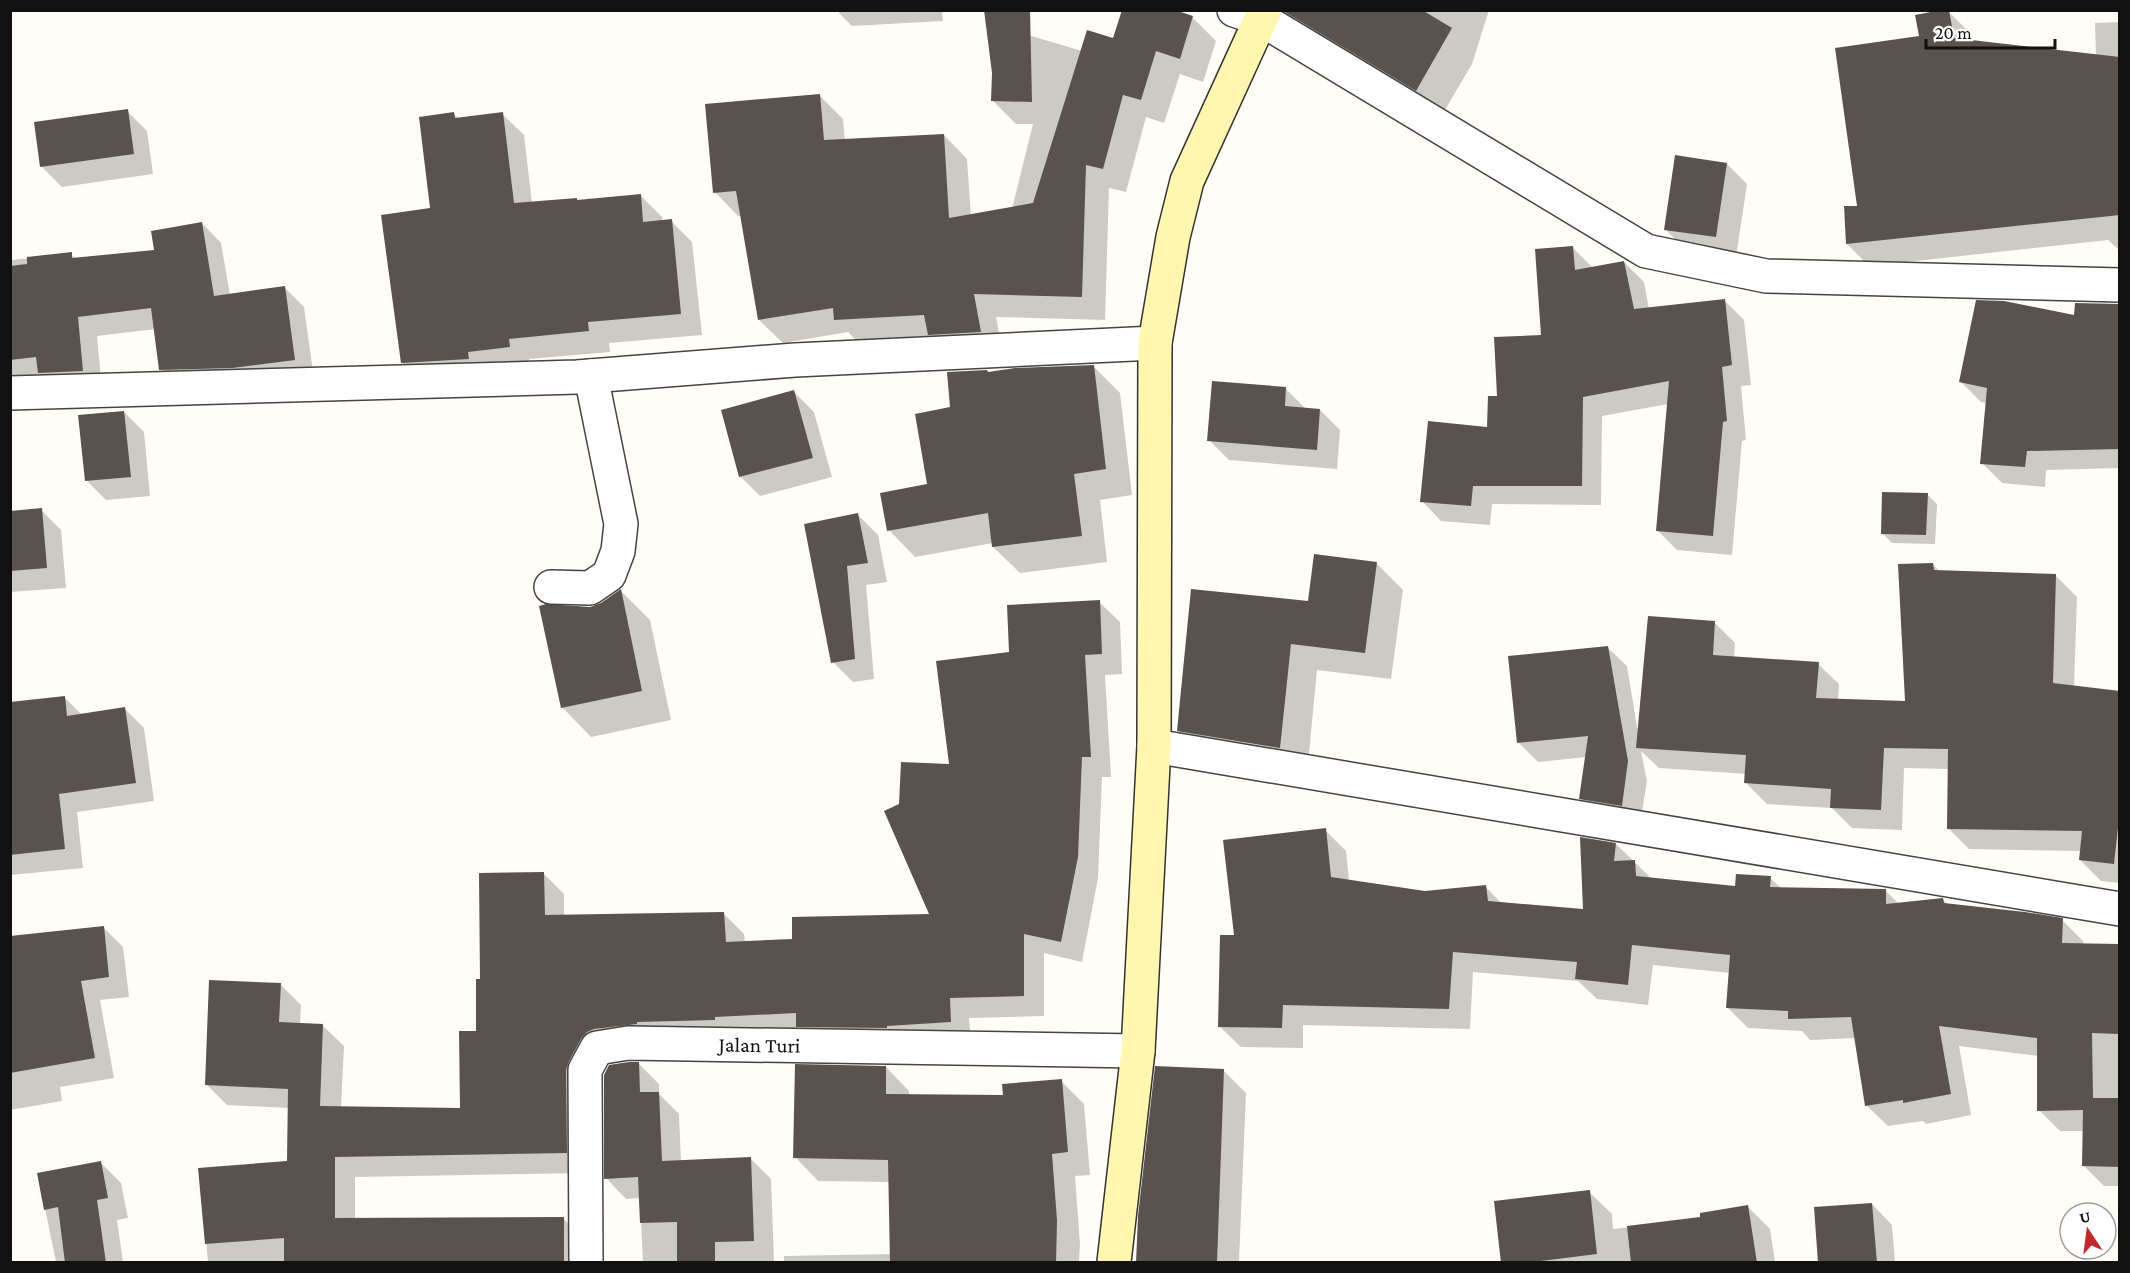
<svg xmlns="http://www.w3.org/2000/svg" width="2130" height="1273" font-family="'Crimson Pro',serif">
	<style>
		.shadow { fill: #0003 }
		.building { fill: #5a524d }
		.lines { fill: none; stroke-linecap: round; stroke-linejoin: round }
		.street-casing { stroke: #444; stroke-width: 36 }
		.secondary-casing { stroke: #333; stroke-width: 36 }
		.street { stroke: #fff; stroke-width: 33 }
		.secondary { stroke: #fff6b0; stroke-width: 33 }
		.labels { text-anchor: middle; stroke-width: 6; stroke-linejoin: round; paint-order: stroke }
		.street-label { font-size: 21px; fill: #111; stroke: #fff }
	</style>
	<rect width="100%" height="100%" fill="#fffdf5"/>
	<path class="shadow" d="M839,10H942L943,21L852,26L839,13Z
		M1309,10H1489L1472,64L1442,115L1329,47L1303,21Z
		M1948,11L1970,33L1972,42L2096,56L2095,23L2120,22V251L2108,240L1869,266L1847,244L1858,207L1921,38Z
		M1192,17L1216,41L1203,82L1180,74L1164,123L1146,117L1126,192L1109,188L1105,320L996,317L1003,355L859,343L848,332L783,343L759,320L742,216H738L715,192L819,95L843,119L845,141L944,135L967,159L971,216L1012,209L1033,124H1016L992,100L1025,34L1082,51Z
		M127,111L147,131L153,174L62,187L42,167Z
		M454,114L459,119L502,114L524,135L532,203L577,199L579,201L640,195L662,217V222L671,221L692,242L702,335L609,343L610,352L529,359L530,368L424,384L402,363L432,210Z
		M1727,164L1747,184L1736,257L1685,249L1665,229Z
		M202,223L221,243L230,295L285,288L304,307L314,379L180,389L160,369L156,329L97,336L102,390L10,382V257L11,260L71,254L76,259L156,251Z
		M1573,248L1593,268L1624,262L1644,282L1649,309L1724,300L1744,320L1751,385L1741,386L1746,440L1742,441L1732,555L1677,550L1657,530L1668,404L1602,416L1601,505L1492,504L1490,525L1441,521L1422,501L1489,429L1498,397L1543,336Z
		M2120,305V468L2046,470L2045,487L2002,483L1982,463L1987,403L1981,402L1961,382L2075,317Z
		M1093,366L1120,393L1132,495L1100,500L1107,562L1020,573L993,547V543L915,557L889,530L928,485L952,409L989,373Z
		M1285,388L1306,409L1320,410L1340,430L1337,469L1229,460L1209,440Z
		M794,392L814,412L832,477L760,496L740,476Z
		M124,412L144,432L150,496L106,500L86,480Z
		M1927,494L1937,504L1935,544L1892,543L1882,533Z
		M41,510L61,530L66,588L10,592V513Z
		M858,515L878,535L887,582L866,585L874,679L853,682L833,662L806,525Z
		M1376,563L1403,590L1391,679L1317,670L1307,774L1205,757L1178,730L1309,602Z
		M1933,564L1940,572L2056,576L2077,597L2074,687L2120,692V883L2101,881L2080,860L2081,851L1969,849L1948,828L1949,769L1904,768L1902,830L1852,828L1832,808L1767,804L1746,783L1747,774L1659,768L1641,751L1647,781L1640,824L1600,817L1581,798L1587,757L1538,762L1519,743L1607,647L1627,666L1638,733L1714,622L1735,643L1734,658L1818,664L1839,684L1838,700L1906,703Z
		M621,591L650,620L671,720L591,737L562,707L590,608L601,605Z
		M1099,602L1120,622L1122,674L1105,675L1111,777H1102L1098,878L1082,962L1044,953V1016L969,1018L971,1042L601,1059L587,1173L355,1177V1219L563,1218L584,1239V1262H208L200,1169L288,1163L289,1108L227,1105L206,1084L280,984L301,1005L300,1025L323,1026L344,1046L341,1108L461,1110L477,1033L482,980L543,873L564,894V917L723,913L744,934L745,943L794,941L931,915L901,805L951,766L1010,653Z
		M64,697L82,715L125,709L144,728L154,801L77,812L83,868L10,875V704Z
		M1325,830L1346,851L1349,881L1425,892L1486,887L1502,904L1585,910L1616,844L1652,879L1736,887L1770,878L1781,888L1885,890L1899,904L1943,900L1948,905L2062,920L2083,941V945L2120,946V1186H2104L2083,1165L2084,1131H2060L2039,1110V1056L1959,1046L1971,1115L1926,1124L1923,1121L1888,1126L1867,1106L1856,1038L1810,1040L1802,1031L1748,1028L1727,1007L1730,973L1653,965L1648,1005L1597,999L1578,981L1473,972L1470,1029L1303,1025V1048L1241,1047L1220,1027L1235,937Z
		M103,927L123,947L129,997L100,1000L114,1078L60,1087L62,1101L10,1110V938Z
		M638,1063L659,1084V1094L679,1114L681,1162L750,1158L771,1179L774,1261L643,1262L640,1198L626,1199L606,1178Z
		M886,1067L909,1091V1096H1005L1061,1081L1084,1104L1090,1175L1075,1176L1080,1244L1079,1262H784V1256L892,1254L890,1182L818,1181L795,1157Z
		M1224,1071L1246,1093L1239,1262H1138Z
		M100,1162L121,1183L128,1218L117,1220L123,1262H56L38,1174Z
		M1589,1192L1612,1214L1613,1229L1702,1219L1748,1207L1770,1229L1775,1262H1502Z
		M1872,1204L1892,1225L1895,1262H1819Z"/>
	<path class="building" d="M984,10H1030L1032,102L991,101L992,73Z
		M1122,10H1175L1193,16L1180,59L1156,51L1141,100L1123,95L1103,169L1086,165L1082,297L974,294L981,332L928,335L924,315L834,320L833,308L758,320L736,191L713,193L705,104L820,94L824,140L944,134L949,218L1033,203L1087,30L1113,38Z
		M1422,10L1452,28L1416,91L1283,11Z
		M1941,10H1949L1954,38L2120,57V215L1846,244L1844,206H1857L1835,48L1919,36L1915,15Z
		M128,109L134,154L40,167L34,122Z
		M454,112L455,118L503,112L514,203L577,198V200L641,194L643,222L672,219L681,314L588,322L589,331L509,339L510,347L468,352L469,359L401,363L381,215L430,208L419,117Z
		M1675,155L1727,163L1716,237L1664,230Z
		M202,222L214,296L285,286L295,360L232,368L159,370L151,308L78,317L83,371L38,373L36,357L10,360V266L27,264V257L72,252V258L154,250L151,231Z
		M1573,246L1575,270L1624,261L1634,309L1725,299L1732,365L1722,367L1727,421L1723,422L1713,536L1656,531L1669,381L1583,397L1582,486H1473L1471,506L1420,502L1428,421L1487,427L1488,396H1497L1494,337L1541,335L1535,249Z
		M1976,300L2004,301L2074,315L2075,303L2120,304V449L2027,451L2025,467L1980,464L1987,388L1959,382Z
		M1094,365L1106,469L1074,474L1082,536L992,547L988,513L887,531L880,493L927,484L915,414L950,407L947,372L987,370L988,372L1015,368Z
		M1212,381L1286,387L1285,406L1320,409L1317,450L1207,441Z
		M794,390L813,458L739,477L721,410Z
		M124,411L131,477L85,481L78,415Z
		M1882,492L1928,493L1926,535L1881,534Z
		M42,508L47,568L10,571V511Z
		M858,513L868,563L847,566L855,659L831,663L804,524Z
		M1314,554L1377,562L1365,653L1291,644L1280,748L1177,731L1191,589L1308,601Z
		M1933,563L1934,570L2056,574L2053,683L2120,691V809L2114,864L2079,860L2082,831L1947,829L1948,749L1884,748L1881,810L1830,808L1831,789L1744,783L1746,755L1636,748L1648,616L1715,621L1713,655L1819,662L1816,698L1905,701L1898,564Z
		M621,589L642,691L561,708L539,606L546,604L590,607L601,603Z
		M1100,600L1102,654L1085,655L1091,757H1082L1078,857L1061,942L1024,934V996L950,998L951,1022L887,1026V1028L796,1027V1013L715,1017V1020L637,1022V1024L594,1029L587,1032L581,1039L569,1061L566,1070L567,1153L335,1157V1218L564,1217V1261L284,1263V1238L205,1244L198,1168L287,1161L288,1089L205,1085L209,980L281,983L279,1022L323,1024L320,1106L460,1108L459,1031H476V979H480L479,873L544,872L545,915L724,912L726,942L792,939V917L929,914L884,811L899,804L901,762L949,764L936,661L1009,652L1007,605Z
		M1608,646L1628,761L1622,806L1579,799L1588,736L1517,743L1508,656Z
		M65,696L67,716L125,707L136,783L59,794L65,849L10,855V702Z
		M1326,828L1331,877L1425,891L1486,885L1488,901L1583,909L1580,837L1616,843L1614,861L1635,860L1636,876L1735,886L1736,874L1771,876L1770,887L1886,889V904L1943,898L1944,903L2025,912L2063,918L2062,943L2120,944L2119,1034L2092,1033L2093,1098H2120V1167L2082,1166L2083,1110L2037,1111V1038L1939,1026L1951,1094L1903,1103V1100L1865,1106L1851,1017L1788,1019V1011L1726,1008L1730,955L1632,945L1628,985L1575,979L1577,962L1453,952L1449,1009L1283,1005L1282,1028L1218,1027L1220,935H1234L1223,840Z
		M104,926L109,977L81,981L95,1058L10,1073V936Z
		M629,1062H639L640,1092H659L662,1161L751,1157L754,1241L715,1242V1263H677V1222L640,1223L638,1177L604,1179V1075L609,1065Z
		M795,1064L886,1066V1094L1003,1095L1002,1084L1062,1079L1068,1152L1052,1154L1057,1220L1056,1263H890L888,1160L793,1158Z
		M1155,1066L1224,1069L1217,1263H1136L1138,1216Z
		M101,1161L108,1198L97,1200L106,1263H65L58,1207L44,1210L37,1173Z
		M1590,1190L1597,1254L1525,1263H1501L1494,1201Z
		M1872,1203L1877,1263H1818L1814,1207Z
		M1748,1205L1757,1263H1631L1627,1226L1700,1217V1213Z"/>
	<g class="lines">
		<g class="street-casing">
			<g id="street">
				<path d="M1234,10L1261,19L1646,251L1766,276L2120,285"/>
				<path d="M10,393L577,377L795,360L1155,343"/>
				<path d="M551,587L590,588L609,575L618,551L621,524L591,376"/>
				<path d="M1154,746L2120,909"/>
				<path id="s1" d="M586,1262L585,1070L597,1048L628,1043L1138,1051"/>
			</g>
		</g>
		<g class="secondary-casing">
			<path id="secondary" d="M1114,1262L1138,1051L1154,746L1155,343L1173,237L1187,181L1265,10"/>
		</g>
		<use href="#street" class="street"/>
		<use href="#secondary" class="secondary"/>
	</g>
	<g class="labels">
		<g class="street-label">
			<text dy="7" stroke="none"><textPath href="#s1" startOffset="380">Jalan Turi</textPath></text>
		</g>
	</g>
	<rect width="2130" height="1273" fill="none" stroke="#111111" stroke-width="24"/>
	<g transform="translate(2088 1231) rotate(347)"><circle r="28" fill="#ffffff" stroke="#a0a0a0" stroke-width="1.5"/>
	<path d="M0-4.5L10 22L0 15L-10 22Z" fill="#c4262e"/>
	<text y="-9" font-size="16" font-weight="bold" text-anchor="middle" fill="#111111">U</text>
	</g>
	<path d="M1926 39v9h129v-9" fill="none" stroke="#111111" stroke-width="3"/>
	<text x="1935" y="39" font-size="18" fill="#111111" stroke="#ffffff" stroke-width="4.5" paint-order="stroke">20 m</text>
</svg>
